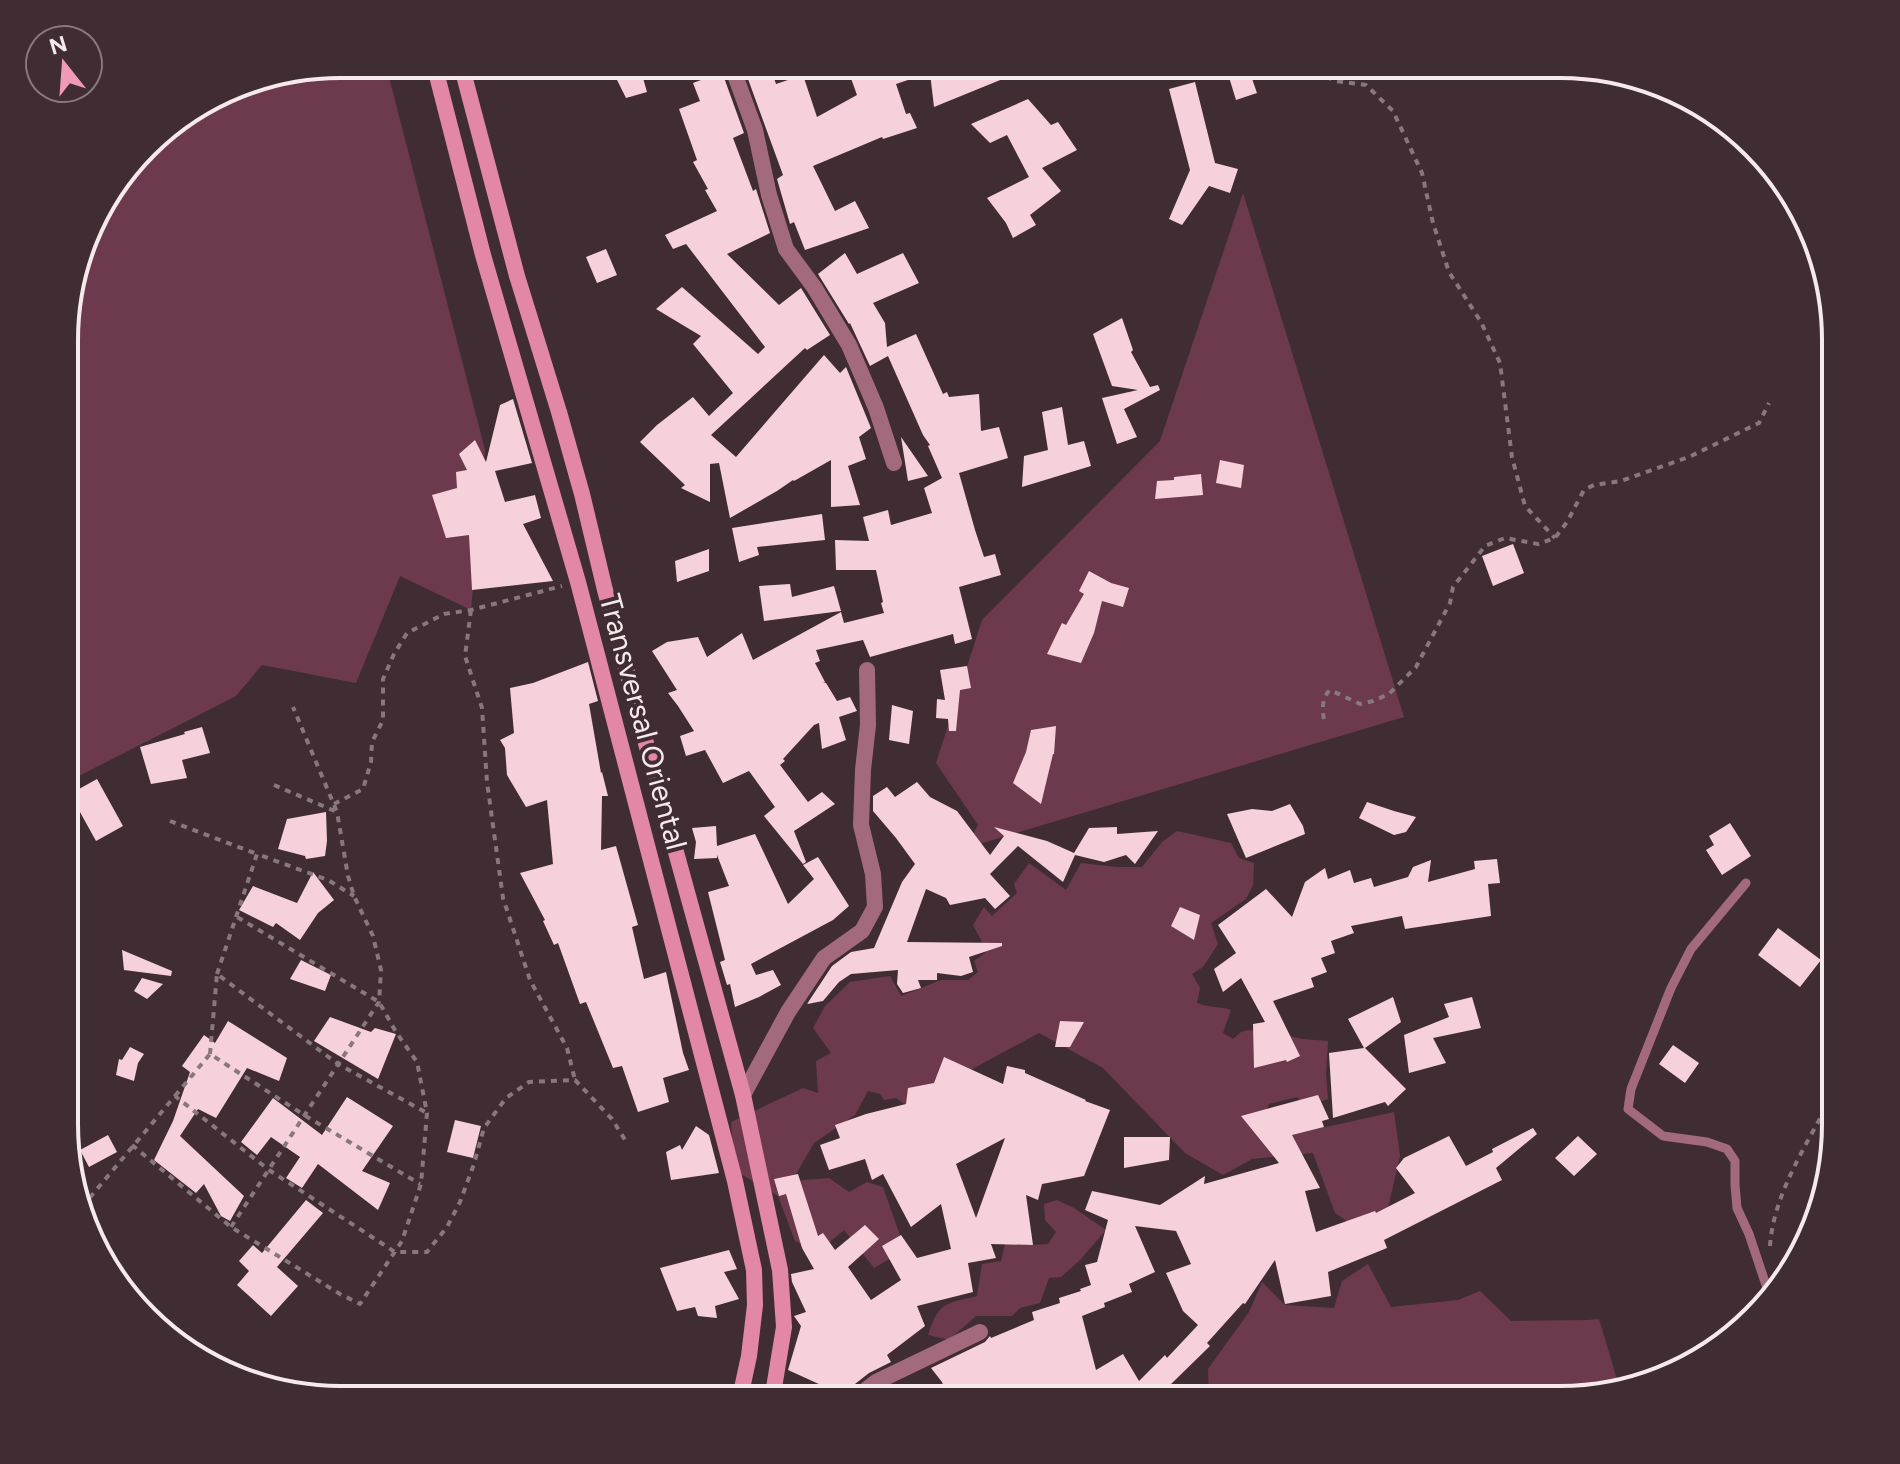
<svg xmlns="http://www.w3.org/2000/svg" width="1900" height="1464" font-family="Figtree,sans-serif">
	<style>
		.green { fill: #6c3a4c }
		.building { fill: #f6d0db; fill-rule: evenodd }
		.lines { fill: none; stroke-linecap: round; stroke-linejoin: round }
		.path { stroke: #88777c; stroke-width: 4; stroke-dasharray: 6 6; stroke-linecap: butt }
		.service { stroke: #a36a7d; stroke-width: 9 }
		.minor { stroke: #a36a7d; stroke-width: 16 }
		.secondary { stroke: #e387a7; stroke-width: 16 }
		.labels { text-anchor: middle; stroke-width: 8; stroke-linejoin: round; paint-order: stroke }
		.street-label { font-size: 30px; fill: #f6e9ec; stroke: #402d33 }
		.rim { fill: none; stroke: #f6e9ec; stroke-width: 4 }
	</style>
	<rect width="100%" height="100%" fill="#402d33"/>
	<path class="green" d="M340,64H390V81L485,450L471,610L400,576L356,683L262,665L236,696L65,783L66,303L101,202L158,132L251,79Z
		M1243,193L1404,717L966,848L978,825L936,763L982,620L1160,441Z
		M1177,831L1231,843L1239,858L1254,863L1253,885L1246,899L1211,923L1218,944L1203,967L1192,974L1200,988L1197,1003C1209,1008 1219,1006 1231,1010L1223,1033L1233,1039L1241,1032L1248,1030L1270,1032L1303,1039L1328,1041L1326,1073L1328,1099L1306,1106L1297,1097L1269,1104L1262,1121L1290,1135L1394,1112L1400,1156L1385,1221L1363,1232L1335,1213L1313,1153L1252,1159L1223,1175L1185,1153L1103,1068L1039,1033L906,1105L896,1098L884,1100L880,1094L868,1091L855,1115L814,1143L792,1181L829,1178L849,1192L867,1182L883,1187L905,1250L874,1268L844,1230L818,1252L795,1241L778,1196L734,1170L731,1122L803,1088L818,1093L816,1061L831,1053L813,1028L825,1006L850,982L890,976L901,996L941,980H968L978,972L974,961L985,953L981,940L973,925L984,907L992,916L1017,893L1014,884L1029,863L1066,890L1081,863L1116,867H1142L1162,842Z
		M1057,1200L1074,1208L1106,1230L1080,1260L1061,1277L1049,1278L1040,1303L1020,1308L1012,1316H976L949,1340L928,1335C939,1302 944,1304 977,1296L982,1264L1001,1261L1005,1244L1033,1245L1048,1244L1056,1232L1045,1220L1044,1204Z
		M1368,1264L1391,1307L1458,1300L1480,1291L1511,1321L1588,1320L1599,1319L1619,1386L1560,1400H1199L1209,1396L1208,1369L1249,1312L1262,1282L1285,1305L1334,1308L1342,1281Z"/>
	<path class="building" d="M609,64H639L647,92L626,98Z
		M876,64H905L911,79L896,84L906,114L910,113L917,128L883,139L882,137L813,166L835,211L855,201L869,228L805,250L794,222L790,224L777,179L783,175L748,79L772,72L776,84L803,75L817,117L857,95L848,70Z
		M960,64H1037V65L934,107L930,73Z
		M1248,67L1257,93L1236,100L1228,74Z
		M722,72L744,133L733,138L753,191L756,189L770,233L727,254L779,305L801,288L830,335L807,350L805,348L711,435L736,457L824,355L840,373L846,367L871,428L859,437L866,459L848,466L860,505L831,507V460L794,481L793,480L777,491L730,518L719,463L710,464V502L681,488L685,485L640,442L657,425L693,397L709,416L733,393L693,344L701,336L656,309L682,287L758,354L765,347L686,244L673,249L665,235L717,211L705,190L708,189L693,162L697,160L679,109L700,101L693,83Z
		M1195,82L1215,163L1238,169L1230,193L1209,186L1182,225L1169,219L1190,170L1169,89Z
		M1028,99L1051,125L1058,122L1077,150L1042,168L1061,191L1030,215L1036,225L1013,238L1006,223L987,198L1029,177L1007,135L990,143L971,124Z
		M606,249L617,275L597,283L586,257Z
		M845,253L857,274L903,253L919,283L873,303L885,323L887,347L916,334L943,394L947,392L949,397L979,394L981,431L999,427L1008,458L959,473L975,530L984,557L995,554L1001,575L959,587L972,639L955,644L953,634L870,657L863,640L816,650L820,661L815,663L825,682H823L826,683L837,701L850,697L857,711L839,717L846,740L822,749L819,723L814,725L783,759L785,761L780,765L808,802L822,792L835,804L794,831L806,862L803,864L764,816L775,807L749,771L723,783L705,750L686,756L680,736L694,731L678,706L668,693L677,690L652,651L667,642L698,637L707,657L742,633L753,660L841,612L844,623L884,613L881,603L883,602L876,570H836L835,540L869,541L863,517L888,510L891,525L932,513L924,488L942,478L928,446L930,445L923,435L888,356L870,366L850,323L849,324L818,274Z
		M1122,318L1133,350L1131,352L1150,387L1158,385L1160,390L1124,409L1137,437L1117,444L1102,398L1138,390L1112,386L1093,334Z
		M513,399L532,463L495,471L505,502L535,495L541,518L523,524L553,581L472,590L469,535L446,538L432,495L457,488L456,472L467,470L459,454L475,440L486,462L500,405Z
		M1062,407L1068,445L1084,441L1091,466L1022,487L1024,456L1048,450L1042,412Z
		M901,437L928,476L908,481Z
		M1220,460L1244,465L1241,488L1216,483Z
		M1201,474L1203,495L1155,499L1157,481L1174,480V477Z
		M822,514L825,540L757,547L759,555L739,562L732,528Z
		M1513,544L1524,573L1493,586L1482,556Z
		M709,549V571L677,582L675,561Z
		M1089,571L1111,583L1129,588L1123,607L1102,601L1094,633L1081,663L1047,654L1062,623L1066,625L1084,594L1079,591Z
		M790,584L792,597L834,586L841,611L764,621L759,586Z
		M588,662L598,701L589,704L601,773L602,772L608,796H602L601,850L616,846L638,925L632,927L644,979L666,972L683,1053L689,1070L663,1078L669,1102L638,1112L622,1066L613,1068L586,1002L580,1004L558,943L554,945L543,921L545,920L520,873L553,864L547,800L526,807L507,775L505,748L500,740L514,733L510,688L533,683Z
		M967,666L971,688L960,690L956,731H949L948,719L936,718L937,699L945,700L940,670Z
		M892,705L913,711L909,744L889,740Z
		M1056,726L1054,754H1053L1041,804L1013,783L1026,752L1031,730Z
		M202,727L210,753L182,760L187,778L151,784L140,747L185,734L184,732Z
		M97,779L123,826L96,841L70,794Z
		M917,782L930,797L957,811L990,855L1004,836L994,827L1047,841L1074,853L1089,828L1117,827V834L1158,831L1135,864L1126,855L1104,862L1075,855L1063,882L1018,846L990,874L1010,896L995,909L985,898L950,905L946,898L926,889L907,942L1002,943V946L969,957L973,972L961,976L937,973V980H918L921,988L903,993L897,984L898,970L851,974L839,982L823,1001L807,1004L832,966L851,952L874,948L902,882L915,864L896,838L873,811V796L887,787L895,797Z
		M1367,802L1394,811L1416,817L1406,832L1394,835L1359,818Z
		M1290,804L1303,826L1305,834L1246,858L1227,814L1252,809L1272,811Z
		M326,812L327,841L325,856L306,859L305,856L278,849L287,819Z
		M1730,823L1751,856L1722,875L1706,850L1714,845L1709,836Z
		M716,826L717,846L755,834L788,904L814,879L803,865L818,857L849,906L833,920L751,964L756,975L773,970L781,985L759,997L735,1007L730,984L727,985L720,962L725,960L708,892L729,886L717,855V858L694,859L696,842L692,828Z
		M1497,859L1500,883L1488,884L1491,916L1405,929L1402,916L1351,926L1354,933L1331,941L1335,953L1321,958L1327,972L1311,978L1314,987L1273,1001L1300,1056L1287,1062L1286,1060L1254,1068L1253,1024L1265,1022L1241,978L1223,992L1214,969L1236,953L1218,925L1266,889L1292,917L1305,882L1325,868L1328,879L1350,870L1354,883L1371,878L1374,887L1408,877L1413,867L1431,860L1428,882L1475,869L1474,861Z
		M313,872L334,900L318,913L300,940L276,923L273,927L239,910L253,886L297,903Z
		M1180,907L1200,915L1194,940L1171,926Z
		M1778,928L1821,960L1800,987L1758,955Z
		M122,950L172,971L171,976L124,970Z
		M301,960L331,975L325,991L290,979Z
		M142,978L163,984L147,999L134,991Z
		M1393,997L1401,1022L1365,1048L1406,1089L1388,1106L1385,1102L1333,1118L1329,1053L1364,1048L1348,1019Z
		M1472,997L1481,1028L1433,1038L1446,1063L1409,1073L1404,1035L1449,1017L1444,1004Z
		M330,1017L371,1032L375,1028L396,1034L378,1079L314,1041Z
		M228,1021L287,1058L279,1081L247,1068L216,1118L198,1109L180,1136L244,1196L230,1221L221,1216L204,1184L196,1193L154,1160L173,1121L190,1072L182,1066L204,1035L215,1043Z
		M1060,1021L1084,1022L1070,1047H1055Z
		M1673,1045L1699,1063L1685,1083L1659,1064Z
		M130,1047L144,1054L138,1063L134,1081L116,1075L119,1059L122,1060Z
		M944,1057L1003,1084L1007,1066L1025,1070V1073L1086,1100L1085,1101L1110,1110L1084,1176L1042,1184L1038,1200L1026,1195L1033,1245L991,1244L996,1258L968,1263L973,1292L917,1306L925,1326L887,1355L891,1362L869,1373L846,1391L842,1400H812L821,1385L788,1370L801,1326L794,1316L806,1312L792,1282L791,1274L814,1269L802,1248L786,1194L779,1196L774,1179L798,1174L818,1236L823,1233L835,1250L865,1225L879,1239L848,1267L871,1300L901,1280L882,1246L901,1235L917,1258L951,1249L941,1204L911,1227L883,1174L872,1180L865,1159L829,1170L820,1145L840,1138L835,1125L866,1114L906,1104L908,1088L934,1083ZM1005,1138L976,1218L956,1164Z
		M1318,1095L1329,1119L1322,1121L1324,1127L1292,1135L1320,1188L1305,1191L1316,1232L1375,1211L1376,1213L1415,1193L1396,1168L1404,1158L1449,1136L1466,1166L1493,1152L1492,1149L1533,1128L1537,1134L1496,1168L1502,1180L1384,1240L1387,1248L1328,1272L1331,1296L1285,1304L1275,1260L1245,1304L1243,1303L1207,1343L1210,1346L1169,1386L1148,1397L1149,1400H949L942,1382L931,1368L985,1342L990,1336L991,1338L1034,1320L1032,1312L1060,1303L1059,1298L1081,1291L1080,1289L1091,1285L1085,1265L1097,1262L1108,1220L1085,1210L1092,1191L1160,1205L1205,1176L1204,1184L1279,1163L1241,1116ZM1135,1226L1176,1231L1191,1264L1166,1273L1183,1311L1198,1325L1167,1358L1165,1355L1139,1381L1123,1354L1096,1370L1082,1316L1105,1307L1104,1303L1132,1292L1129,1284L1155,1272Z
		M347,1097L393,1126L362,1171L390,1183L378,1210L318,1164L302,1188L286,1178L300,1157L271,1137L257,1155L241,1142L273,1098L322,1135Z
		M455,1120L481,1126L473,1158L447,1152Z
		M696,1126L709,1135L719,1173L671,1180L666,1152L680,1145L682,1150Z
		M108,1135L117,1152L89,1167L80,1150Z
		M1578,1136L1597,1154L1574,1176L1555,1158Z
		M1124,1137H1170L1169,1160L1124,1168Z
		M306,1200L323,1213L277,1267L298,1286L271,1316L237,1285L249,1271L239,1261L253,1245L262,1253Z
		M729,1250L737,1269L724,1272L739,1299L715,1306L717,1318L698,1316L695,1307L677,1311L660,1268Z"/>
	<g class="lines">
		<path class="path" d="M1225,64L1227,69
			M1306,64L1311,69L1335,81L1366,85L1393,111L1422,173L1433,223L1449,272L1481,322L1500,363L1512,457L1525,506L1555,538
			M471,610L465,656L482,708L487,782L503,898L530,980L567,1048L575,1080
			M1324,719C1322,709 1322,697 1330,690L1360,704L1373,701L1389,694L1416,667L1450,603L1453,587L1485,546L1505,538L1538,544L1555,538L1567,522L1584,490L1594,485L1621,481L1689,457L1759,423L1769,403
			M274,785L337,812
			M334,804L363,789L371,762L372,742L383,720V679L394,654L407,633L444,614L471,610L562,586
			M170,821L257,854
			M217,974L257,854L328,880L354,896
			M210,1054L217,974L338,1064L427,1113
			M175,1096L210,1054L304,1115L420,1184
			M132,1145L231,1227L340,1294L360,1304L402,1241L421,1184L427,1113L417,1062L396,1032L379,1002L237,917
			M82,1207L175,1096L269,1170L395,1252H427L447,1227L460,1202L474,1164L484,1128L506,1098L529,1082L575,1080L612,1119L627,1143
			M231,1227L379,1002L381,970L373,936L354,896L348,876L337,812L293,707
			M1770,1246C1773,1200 1800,1155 1822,1115"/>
		<path class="service" d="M1746,883L1691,949L1671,988L1631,1089L1628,1109L1663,1136L1707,1142L1727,1149L1735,1161V1185L1737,1208L1749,1234L1771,1300"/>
		<path class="minor" d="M731,64L755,130L769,195L786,249L814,287L849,345L876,408L894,463
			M743,1095L788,1012L824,958L862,931L875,907L873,874L861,825L863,770L868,725L867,670
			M853,1400L876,1382L980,1332"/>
		<path class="secondary" d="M434,64L483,255L578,582L735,1181L754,1270L755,1305L749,1356L741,1393L738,1400
			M461,64L517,276L559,412L582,494L605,590L647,747L743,1095L780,1270L784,1327L772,1400"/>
	</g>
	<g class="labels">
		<g class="street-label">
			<text transform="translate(643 722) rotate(75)" y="10">Transversal Oriental</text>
		</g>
	</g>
	<path d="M0 0H1900V1464H0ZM340 78H1560A262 262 0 0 1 1822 340V1124A262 262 0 0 1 1560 1386H340A262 262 0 0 1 78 1124V340A262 262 0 0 1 340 78Z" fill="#402d33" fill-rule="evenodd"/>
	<path class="rim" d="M340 78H1560A262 262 0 0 1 1822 340V1124A262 262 0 0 1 1560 1386H340A262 262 0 0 1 78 1124V340A262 262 0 0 1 340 78Z"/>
	<g transform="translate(64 64) rotate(343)"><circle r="38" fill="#402d33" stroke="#89787d" stroke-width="2"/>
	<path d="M0-6L14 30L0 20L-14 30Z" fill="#f09ab7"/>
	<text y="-12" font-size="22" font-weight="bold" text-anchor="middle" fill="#f6e9ec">N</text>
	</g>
</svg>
